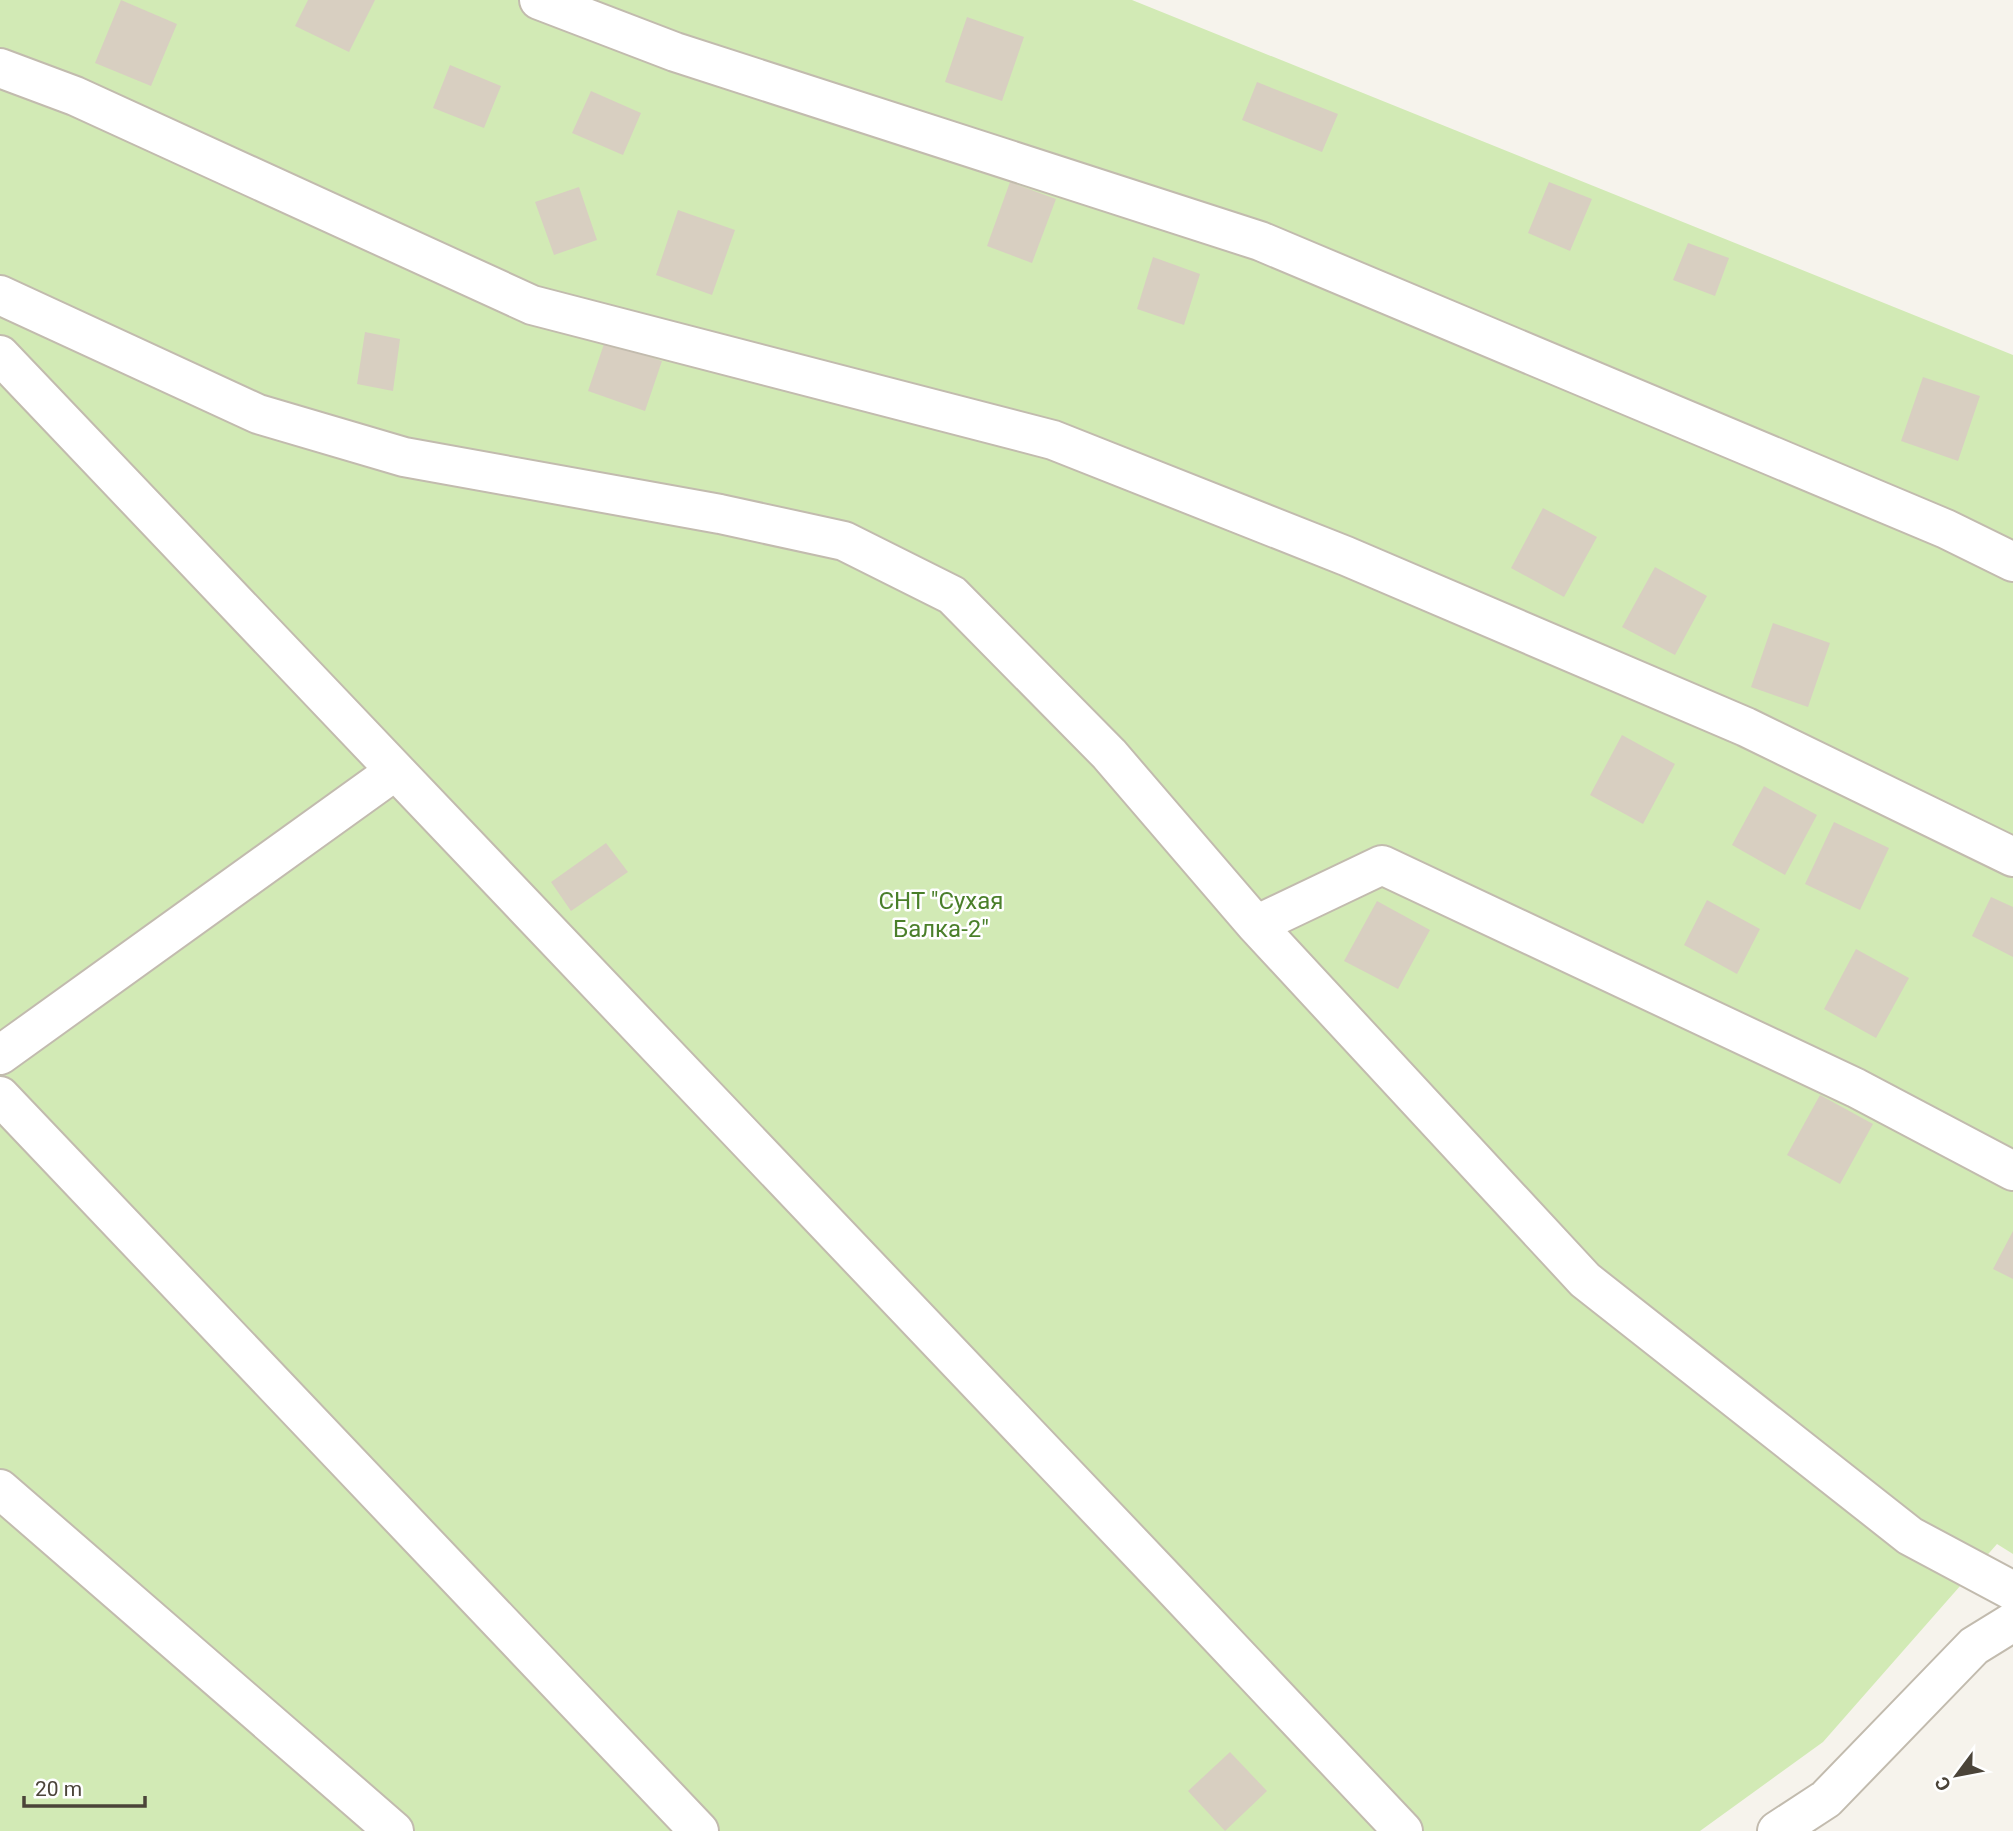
<svg xmlns="http://www.w3.org/2000/svg" width="2013" height="1831" font-family="Roboto,sans-serif">
	<style>
		.green { fill: #d2eab5 }
		.building { fill: #d8cfc1 }
		.lines { fill: none; stroke-linecap: round; stroke-linejoin: round }
		.minor-casing { stroke: #c2bbae; stroke-width: 42 }
		.minor { stroke: #fff; stroke-width: 38 }
		.labels { text-anchor: middle; stroke-width: 5; stroke-linejoin: round; paint-order: stroke }
		.park-label { font-size: 24px; fill: #4a7f2a; stroke: #fff }
	</style>
	<rect width="100%" height="100%" fill="#f6f3ec"/>
	<path class="green" d="M0,0H1132L2013,355V1554L1997,1544L1823,1742L1700,1831H0Z"/>
	<path class="building" d="M121,0L177,24L151,86L95,63Z
		M308,0H375L349,52L295,26Z
		M967,17L1024,37L1002,101L945,82Z
		M450,65L501,86L484,128L433,108Z
		M1257,82L1338,114L1322,152L1242,120Z
		M591,91L641,113L623,155L572,133Z
		M1010,182L1056,199L1032,263L987,246Z
		M1549,182L1592,199L1570,251L1528,233Z
		M579,187L597,240L554,255L535,202Z
		M678,210L735,230L712,295L656,275Z
		M1688,243L1729,258L1715,296L1673,280Z
		M1153,257L1200,274L1184,325L1137,309Z
		M365,332L400,339L393,391L357,384Z
		M605,341L662,361L645,411L588,391Z
		M1923,377L1980,396L1958,461L1901,441Z
		M1543,508L1597,537L1564,597L1511,568Z
		M1655,567L1707,596L1675,655L1622,627Z
		M1773,623L1830,643L1808,707L1751,687Z
		M1622,735L1675,764L1643,824L1590,795Z
		M1764,786L1817,815L1785,875L1732,845Z
		M1834,822L1889,848L1860,910L1805,884Z
		M606,843L628,872L571,911L551,882Z
		M1991,897L2013,907V957L1972,936Z
		M1707,900L1760,929L1737,974L1684,945Z
		M1377,901L1430,930L1398,989L1344,961Z
		M1856,949L1909,978L1876,1038L1824,1009Z
		M1820,1095L1873,1124L1840,1184L1787,1155Z
		M2013,1231V1279L1993,1269Z
		M1230,1752L1267,1791L1225,1831L1188,1791Z"/>
	<g class="lines">
		<g class="minor-casing">
			<path id="minor" d="M539,0L675,52L1260,241L1946,529L2013,562
				M0,68L75,96L532,305L1053,440L1346,556L1746,727L2013,857
				M0,295L258,414L404,457L720,514L844,541L952,595L1109,754L1256,925L1585,1280L1910,1536L2013,1591
				M0,355L1167,1581L1403,1831
				M1256,925L1382,865L1856,1088L2013,1171
				M0,1055L395,771
				M0,1096L699,1831
				M0,1489L394,1831
				M1777,1831L1826,1799L1974,1646L2013,1622"/>
		</g>
		<use href="#minor" class="minor"/>
	</g>
	<g class="labels">
		<g class="park-label">
			<text x="941" y="909">СНТ "Сухая<tspan x="941" dy="28">Балка-2"</tspan></text>
		</g>
	</g>
	<g transform="translate(1957 1775) rotate(238)" stroke="#ffffff" stroke-width="5" paint-order="stroke">
	<path d="M0-5L12 26L0 18L-12 26Z" fill="#4b4439"/>
	<text y="-10" font-size="19" font-weight="bold" text-anchor="middle" fill="#4b4439">С</text>
	</g>
	<path d="M24 1796v10h121v-10" fill="none" stroke="#4b4439" stroke-width="3.5"/>
	<text x="35" y="1796" font-size="21" fill="#4b4439" stroke="#ffffff" stroke-width="5" paint-order="stroke">20 m</text>
</svg>
